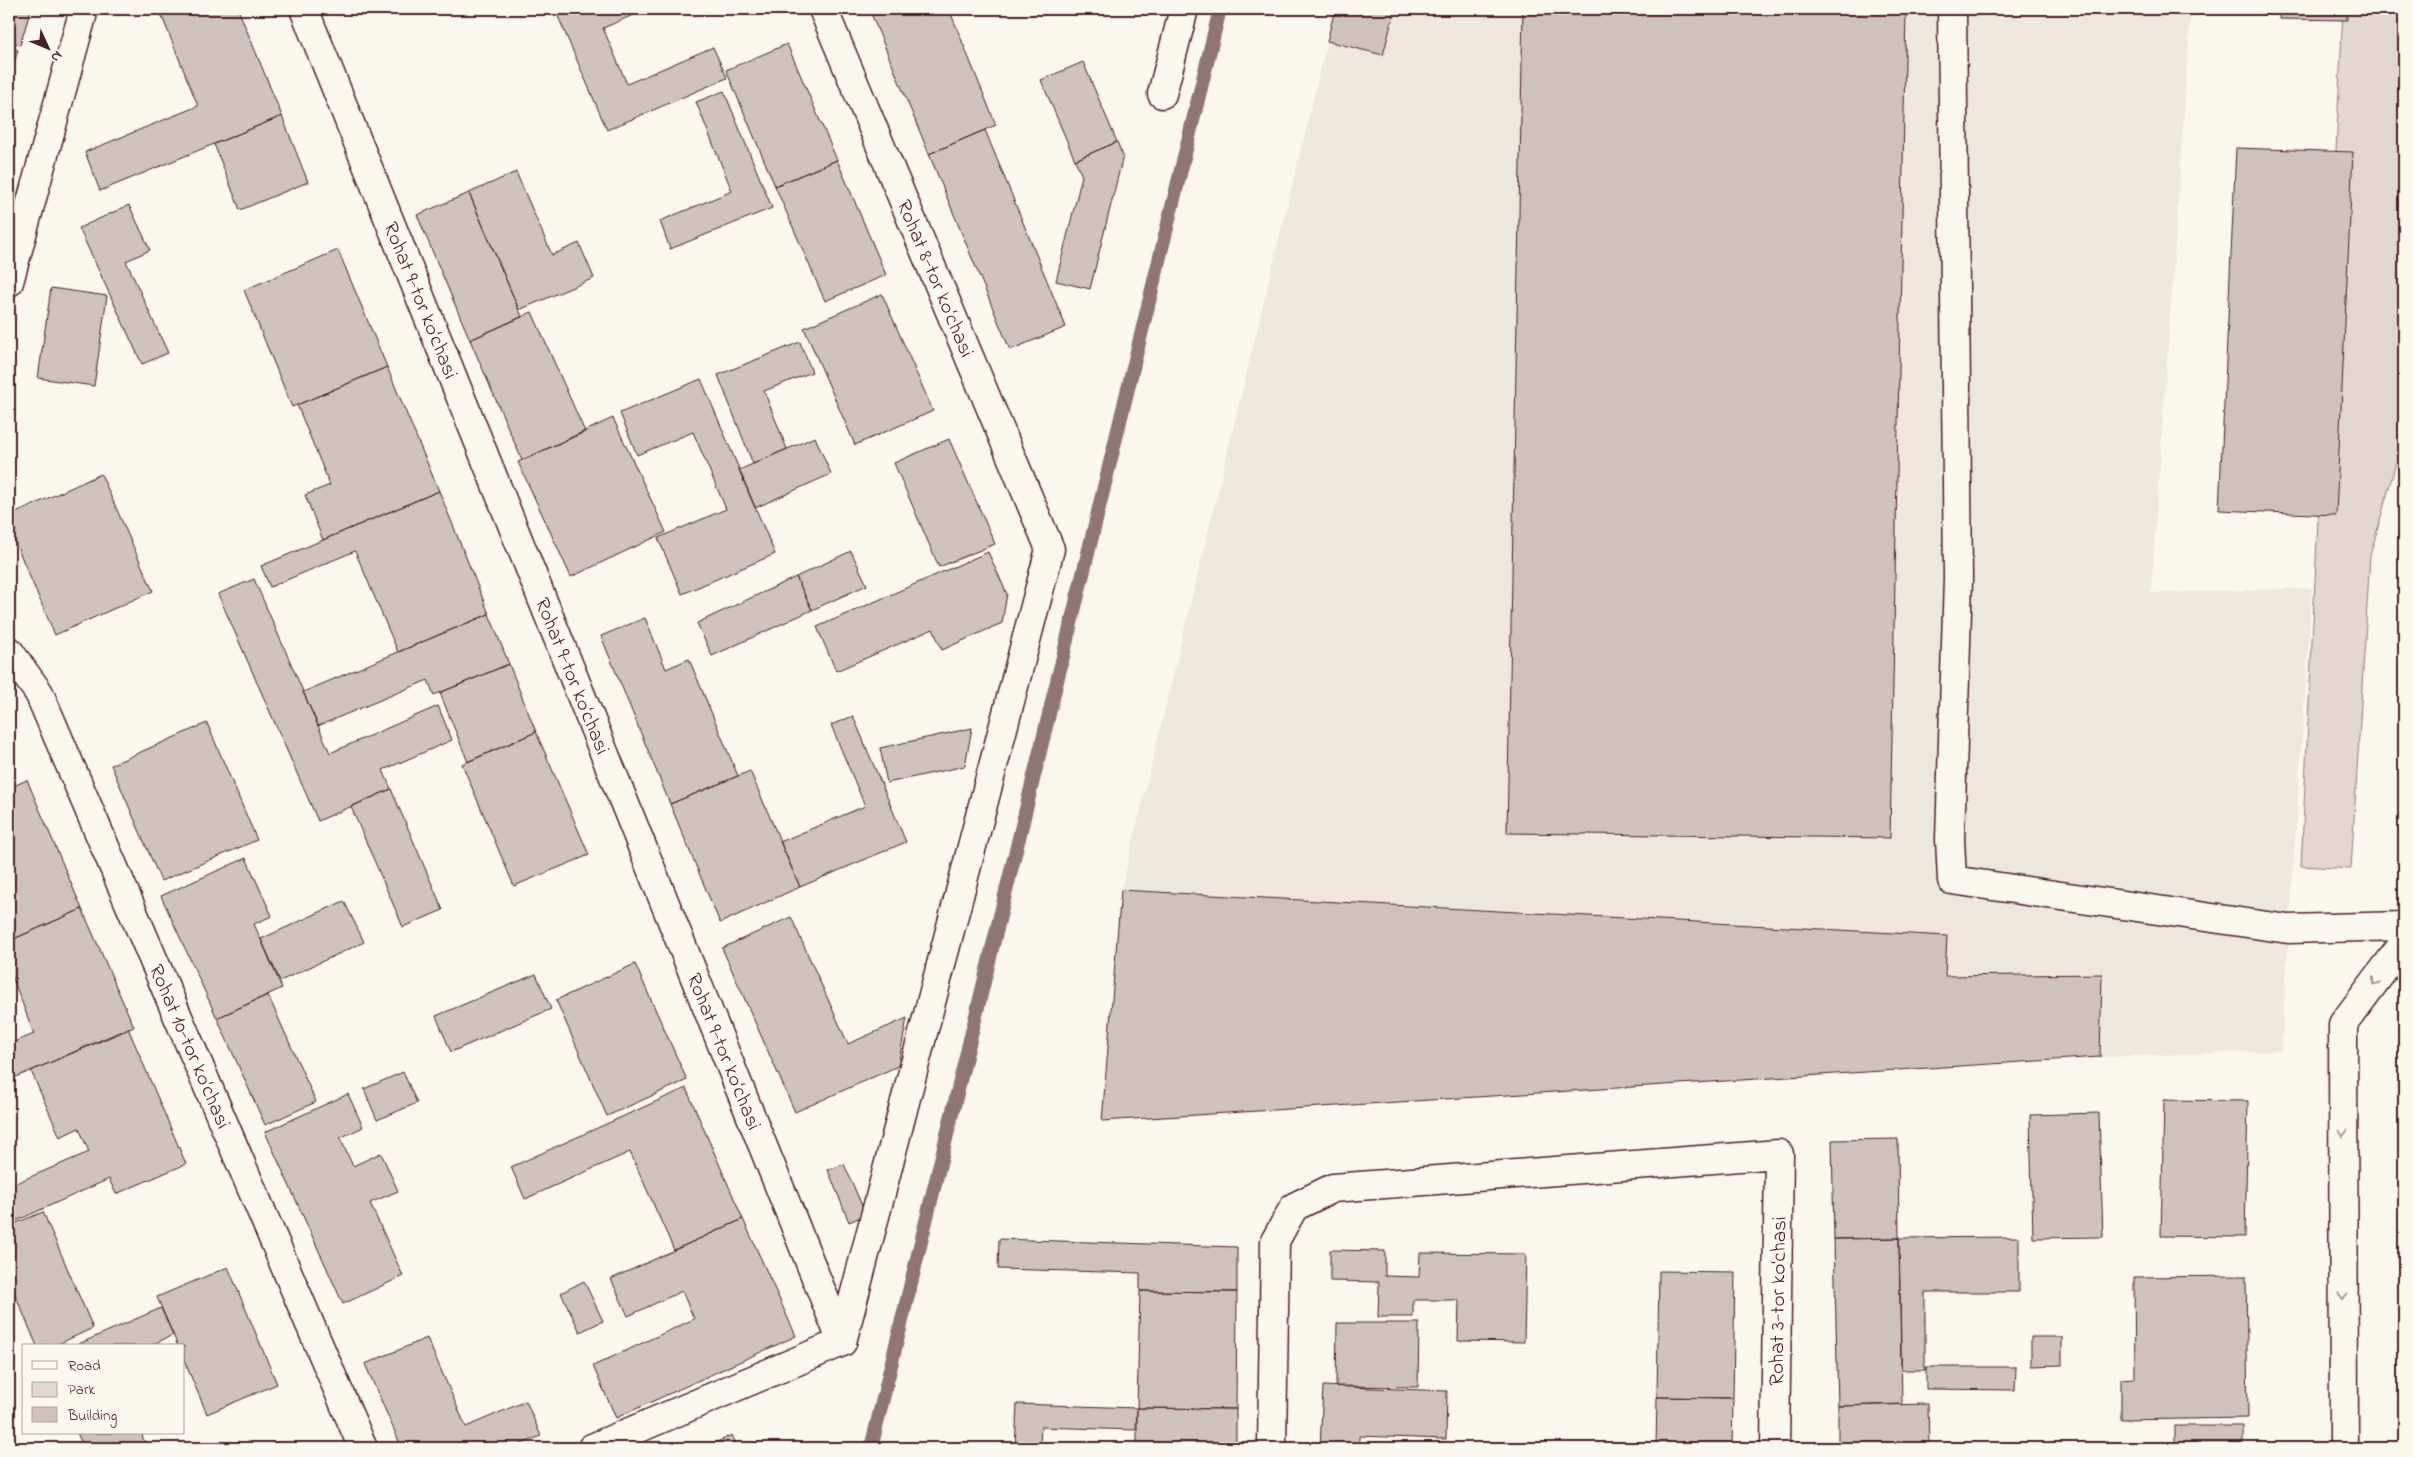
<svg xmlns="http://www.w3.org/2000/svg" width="2413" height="1457" font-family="'Indie Flower',sans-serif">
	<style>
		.built { fill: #eee7de }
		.green { fill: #e2d7d0; stroke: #967b7e }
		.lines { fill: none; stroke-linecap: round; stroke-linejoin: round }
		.stream { stroke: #907477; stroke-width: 14 }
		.building { fill: #cfc2bc; stroke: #4a1f2b }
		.minor-casing { stroke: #4a1f2b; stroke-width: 31 }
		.minor { stroke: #fbf7ec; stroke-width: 28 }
		.oneway { stroke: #ab9695 }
		.labels { text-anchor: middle; stroke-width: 4; stroke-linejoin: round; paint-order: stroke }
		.street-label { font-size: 21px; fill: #4a1f2b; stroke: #fbf7ec }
	</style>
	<rect width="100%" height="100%" fill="#fbf7ec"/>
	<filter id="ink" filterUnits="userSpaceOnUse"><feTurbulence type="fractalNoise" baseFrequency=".02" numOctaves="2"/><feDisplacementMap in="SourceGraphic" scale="10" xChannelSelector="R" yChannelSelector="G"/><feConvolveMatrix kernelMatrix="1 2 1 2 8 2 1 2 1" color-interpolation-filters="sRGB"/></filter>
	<g filter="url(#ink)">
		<path class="built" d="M1335,9H2191L2151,593L2312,588L2281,1051L2100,1057L1102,1121L1121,890Z"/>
		<path class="green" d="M2343,9H2404V434L2370,556L2351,869L2301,866Z"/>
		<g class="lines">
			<path class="stream" d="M871,1448L1220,9"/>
		</g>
		<path class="building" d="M9,9H31L20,45L9,41Z
			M159,9H238L282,116L100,191L85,152L198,106Z
			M570,9H647L603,28L627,84L713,47L727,78L607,130L557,14Z
			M877,9H949L996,125L929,154L870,11Z
			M1335,9H1395L1383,55L1327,41Z
			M1523,9H1906L1890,838L1507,833Z
			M2279,9H2347V20L2279,19Z
			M787,44L837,160L775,186L726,70Z
			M9,47L18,50L9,79Z
			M1083,62L1117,142L1075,160L1041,80Z
			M724,91L772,208L670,249L660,221L732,191L696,102Z
			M282,116L308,182L240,210L214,144Z
			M985,130L1066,327L1010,350L929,154Z
			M1117,142L1123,156L1090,289L1056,281L1082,176L1075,160Z
			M2236,148L2353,152L2336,515L2219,510Z
			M837,160L886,275L825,301L775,186Z
			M516,172L552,255L579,243L594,278L519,310L469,193Z
			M469,193L522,317L470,340L417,215Z
			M129,205L150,250L126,261L168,353L142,364L79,228Z
			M338,250L387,367L292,407L244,290Z
			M51,288L107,296L94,386L38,378Z
			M882,294L933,411L855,445L804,328Z
			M532,312L585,432L522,460L470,340Z
			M800,342L812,372L764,391L787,449L753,464L718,375Z
			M387,367L439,491L323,540L305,495L330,485L297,405Z
			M701,379L775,554L682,594L658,538L726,509L693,432L637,455L620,413Z
			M613,418L666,532L571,577L518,462Z
			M815,437L831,474L755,508L739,470Z
			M949,439L995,544L939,567L894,463Z
			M101,474L153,591L55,635L9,528V516Z
			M439,491L489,614L398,652L355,551L270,587L261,566Z
			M851,551L867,585L812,610L796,577Z
			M988,552L1007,594L1002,623L942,650L933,629L836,671L817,627Z
			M796,577L812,610L712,656L697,623Z
			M254,579L330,753L438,706L452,740L383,770L391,789L318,821L218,594Z
			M489,614L509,664L434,695L428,680L318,726L303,692Z
			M645,618L666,669L689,659L738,776L670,804L601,636Z
			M509,664L536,732L468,762L440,693Z
			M853,716L906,842L800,887L780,842L865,806L831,725Z
			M207,723L257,840L161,881L111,765Z
			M972,728L965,766L887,783L880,748Z
			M536,732L589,855L514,886L462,764Z
			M750,771L800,887L720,923L670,804Z
			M27,780L82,909L9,941V788Z
			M391,789L443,910L403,927L351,807Z
			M246,858L272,916L254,924L282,988L217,1018L161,896Z
			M1121,890L1947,936L1945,976L2102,974L2100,1057L1102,1121Z
			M344,901L364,942L280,981L261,939Z
			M82,909L134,1027L9,1080V1044L34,1034L9,968V941Z
			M791,917L848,1044L907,1018L898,1066L795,1112L722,948Z
			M635,964L687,1080L607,1116L556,1000Z
			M536,974L551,1009L451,1052L436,1016Z
			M268,995L316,1102L265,1125L217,1018Z
			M128,1028L186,1164L116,1194L109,1179L9,1224V1186L89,1152L79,1128L60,1137L31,1071Z
			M403,1072L417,1103L377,1120L364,1089Z
			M686,1088L743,1219L674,1250L630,1152L525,1199L511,1167Z
			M348,1094L363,1127L340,1138L353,1166L381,1153L398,1191L370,1203L403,1276L343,1304L265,1132Z
			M2164,1100L2248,1101L2245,1237L2161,1236Z
			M2099,1113L2103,1237L2033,1238L2030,1115Z
			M1898,1139L1899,1238L1834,1239L1832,1140Z
			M844,1164L866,1215L849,1222L828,1170Z
			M43,1212L93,1328L54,1346H37L9,1280V1226Z
			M743,1219L796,1336L616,1418L593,1366L694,1319L682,1291L628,1316L611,1279Z
			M2019,1237V1292H1925V1370H1901L1899,1238Z
			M1899,1238L1902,1404L1838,1406L1834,1239Z
			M999,1239L1237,1247V1292L1140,1291V1273L998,1269Z
			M1330,1250L1385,1251V1276L1419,1277L1420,1253L1526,1254L1524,1342L1458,1341L1459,1300H1413V1317H1378L1379,1282L1330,1281Z
			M228,1267L277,1384L207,1414L184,1360V1346H178L157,1297Z
			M1659,1271L1735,1272L1733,1398L1657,1397Z
			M2246,1276L2248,1418L2121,1420V1379L2135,1378L2134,1277Z
			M584,1281L603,1321L580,1332L561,1293Z
			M1140,1291L1237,1292L1236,1409L1137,1408Z
			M161,1308L173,1335L149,1346H74Z
			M1337,1323H1419L1418,1387L1336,1386Z
			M2031,1337H2062V1365L2031,1366Z
			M427,1338L466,1427L526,1401L541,1436L512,1448H402L365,1364Z
			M1926,1367H2016L2015,1390L1926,1389Z
			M1323,1386L1447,1391L1446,1439L1359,1436V1448H1320Z
			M1657,1397L1733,1398L1732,1448H1656Z
			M1017,1404L1137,1408L1136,1430L1041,1427L1040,1448H1015Z
			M1928,1404L1929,1448H1838V1406Z
			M1137,1408L1236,1409V1448H1137Z
			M2175,1426H2243V1448H2175Z
			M77,1433H141L147,1448H84Z
			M732,1435L738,1448H704Z"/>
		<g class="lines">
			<g class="minor-casing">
				<g id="minor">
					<path id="s1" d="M304,9L842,1342"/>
					<path id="s2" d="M823,9L1050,549L842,1342"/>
					<path d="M1952,9L1958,578L1950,839L1952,880L2288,929L2404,926"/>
					<path d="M1162,94L1184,9"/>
					<path d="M9,282L84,9"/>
					<path id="s3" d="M9,651L39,693L363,1448"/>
					<path d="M592,1448L842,1342"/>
					<path d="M1272,1448L1275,1241L1294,1207L1333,1188L1779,1154L1775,1448"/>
					<path d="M2344,1448L2343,1024L2404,943"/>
				</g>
			</g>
			<use href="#minor" class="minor"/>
		</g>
		<defs><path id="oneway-chevron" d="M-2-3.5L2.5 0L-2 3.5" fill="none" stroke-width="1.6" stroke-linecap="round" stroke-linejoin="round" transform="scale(1.25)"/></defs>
		<g class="oneway">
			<use href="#oneway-chevron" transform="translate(2375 982) rotate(127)"/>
			<use href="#oneway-chevron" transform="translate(2343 1133) rotate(90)"/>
			<use href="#oneway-chevron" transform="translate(2343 1296) rotate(90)"/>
		</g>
	</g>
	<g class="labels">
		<g class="street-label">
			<text dy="7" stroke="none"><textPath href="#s2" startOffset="292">Rohat 8-tor ko‘chasi</textPath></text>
			<text dy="7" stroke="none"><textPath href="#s1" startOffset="314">Rohat 9-tor ko‘chasi</textPath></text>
			<text dy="7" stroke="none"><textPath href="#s1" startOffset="719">Rohat 9-tor ko‘chasi</textPath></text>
			<text dy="7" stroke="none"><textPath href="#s3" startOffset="436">Rohat 10-tor ko‘chasi</textPath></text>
			<text dy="7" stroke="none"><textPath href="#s1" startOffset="1124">Rohat 9-tor ko‘chasi</textPath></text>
			<text transform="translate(1777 1301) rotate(-89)" y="7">Rohat 3-tor ko‘chasi</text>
		</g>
	</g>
	<rect width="2413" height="1457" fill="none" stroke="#fbf7ec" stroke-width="30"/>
	<rect x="15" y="15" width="2383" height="1427" fill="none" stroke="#4a1f2b" stroke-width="2" filter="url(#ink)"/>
	<rect x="22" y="1344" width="162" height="90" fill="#fbf7ec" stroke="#b4a19f"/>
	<rect x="32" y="1361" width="25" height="8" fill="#fbf7ec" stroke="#b4a19f"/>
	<text x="68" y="1370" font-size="15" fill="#4a1f2b">Road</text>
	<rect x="32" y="1382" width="25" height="15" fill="#e2d7d0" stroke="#b4a19f"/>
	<text x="68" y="1394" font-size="15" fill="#4a1f2b">Park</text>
	<rect x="32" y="1407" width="25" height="15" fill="#cfc2bc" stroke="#b4a19f"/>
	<text x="68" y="1420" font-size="15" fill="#4a1f2b">Building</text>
	<g transform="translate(48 48) rotate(134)" stroke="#fbf7ec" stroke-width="4" paint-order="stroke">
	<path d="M0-4L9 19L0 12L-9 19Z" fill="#4a1f2b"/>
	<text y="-8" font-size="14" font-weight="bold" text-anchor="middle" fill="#4a1f2b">N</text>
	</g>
</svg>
